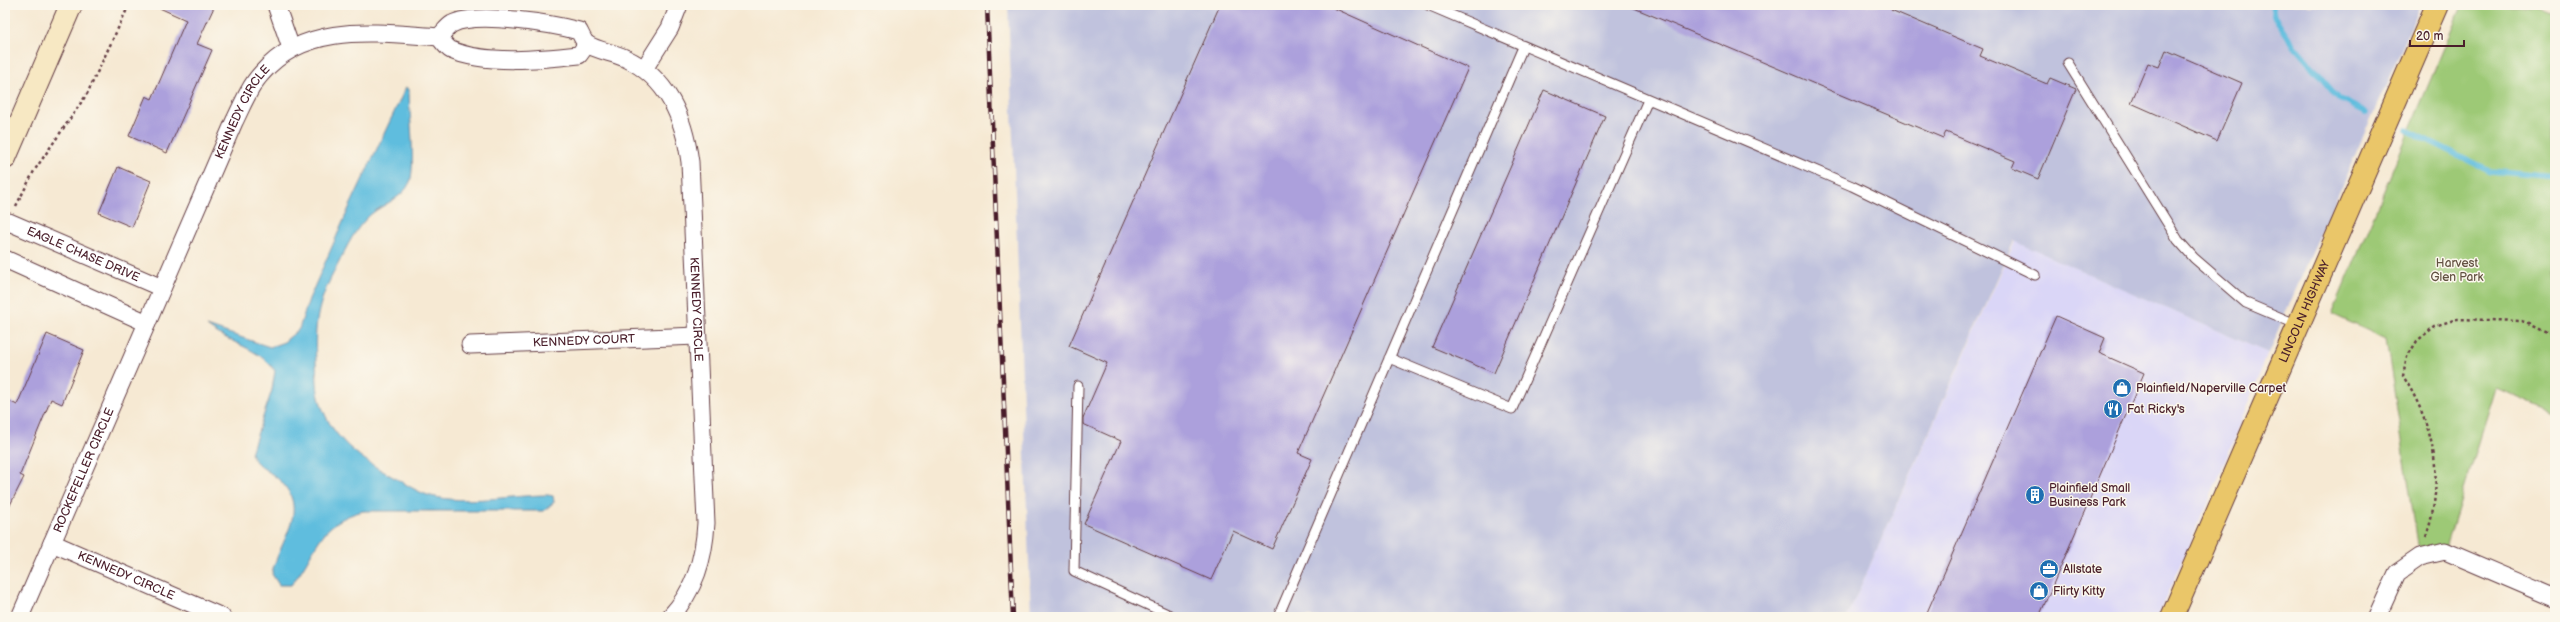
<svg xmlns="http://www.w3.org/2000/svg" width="2560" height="622" font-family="'Balsamiq Sans',sans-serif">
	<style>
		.built { fill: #dad6f7 }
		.industrial { fill: #c0c2dd }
		.green { fill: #9dc976; stroke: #747450 }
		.water { fill: #5fbdde; stroke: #546e84 }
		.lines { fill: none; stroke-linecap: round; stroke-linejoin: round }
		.stream { stroke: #5fbdde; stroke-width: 5.5 }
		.building { fill: #aca0dc }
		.lane-casing { stroke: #643d44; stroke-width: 11 }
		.street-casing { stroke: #643d44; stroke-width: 19 }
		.secondary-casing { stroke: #643d44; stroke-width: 24 }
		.primary-casing { stroke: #643d44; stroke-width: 24 }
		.path { stroke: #643d44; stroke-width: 2.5; stroke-dasharray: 3 3; stroke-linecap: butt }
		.lane { stroke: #fff; stroke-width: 9 }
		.street { stroke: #fff; stroke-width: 17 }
		.secondary { stroke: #f7e8c3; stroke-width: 22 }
		.primary { stroke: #eac669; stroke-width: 22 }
		.rail-casing { stroke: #4a1f2b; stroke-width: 4.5 }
		.rail { stroke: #fbf7ec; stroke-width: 3; stroke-dasharray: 9; stroke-linecap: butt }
		.labels { text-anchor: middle; stroke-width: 3; stroke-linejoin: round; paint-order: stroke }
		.street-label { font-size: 12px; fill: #4a1f2b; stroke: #fbf7ec }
		.park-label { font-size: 12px; fill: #635242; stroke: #fbf7ec }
		.poi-label { font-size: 12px; fill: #4a1f2b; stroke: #fbf7ec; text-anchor: start }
	</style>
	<rect width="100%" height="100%" fill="#fbf7ec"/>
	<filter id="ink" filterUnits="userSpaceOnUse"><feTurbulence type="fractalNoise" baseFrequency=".025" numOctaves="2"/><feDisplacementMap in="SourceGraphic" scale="8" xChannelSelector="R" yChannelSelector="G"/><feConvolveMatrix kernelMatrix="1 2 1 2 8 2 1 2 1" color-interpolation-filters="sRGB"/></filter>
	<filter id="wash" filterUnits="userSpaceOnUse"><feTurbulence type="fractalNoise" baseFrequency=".012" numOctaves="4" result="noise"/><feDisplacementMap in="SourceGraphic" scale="16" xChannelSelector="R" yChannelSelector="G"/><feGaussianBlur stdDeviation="0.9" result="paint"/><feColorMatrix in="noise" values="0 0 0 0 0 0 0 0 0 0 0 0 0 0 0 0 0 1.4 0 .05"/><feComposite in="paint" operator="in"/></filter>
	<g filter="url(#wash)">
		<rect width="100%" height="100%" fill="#f6e9d3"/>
		<path class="built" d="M2015,241L2268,353L2217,482L2158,617H1847Z"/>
		<path class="industrial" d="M1008,5H2421L2268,353L2014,241L1847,617H1031Z"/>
		<path class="green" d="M2462,5H2536L2555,13V414L2496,388L2445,551L2420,557L2386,339L2332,314Z"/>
		<path class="water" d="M406,87L409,89C409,111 416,164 410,182C403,200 378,205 366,219C352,233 343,255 334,272C317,304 314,326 316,361C317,375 316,391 321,404C332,439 362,460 393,477C405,483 418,493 431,496C466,505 512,495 548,495L553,496L554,502L544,511H363C316,523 318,552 291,585H279L272,574C279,539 313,509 277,478C268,470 255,466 251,453L272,390L275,371C260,348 228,343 207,326L270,347L284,342L299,329L309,299L349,208Z"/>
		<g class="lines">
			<path class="stream" d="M2272,5L2274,16L2295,47L2339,99L2366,112
				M2407,130L2491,171L2555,177"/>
		</g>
		<g id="blocks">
			<path class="building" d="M153,5H215L197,44L212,50L167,153L129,136L146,96L152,99L186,20Z
				M1220,5H1327L1468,68L1298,453L1312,459L1272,549L1233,531L1211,580L1084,524L1121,441L1083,424V418L1107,363L1069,346Z
				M1627,5H1893L1891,10L1983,49L1980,56L2047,84L2050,78L2076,89L2038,179L2012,168L2015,161L1946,132L1943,138Z
				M2166,50L2242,83L2217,141L2131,103L2148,63L2159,67Z
				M1544,90L1605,116L1494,373L1432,347Z
				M118,167L151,181L132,227L99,213Z
				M2056,316L2105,338L2099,353L2144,373L2039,617H1925Z
				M47,334L84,350L62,404L51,399L20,475L24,477L5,515V412L9,401L17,405Z"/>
		</g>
	</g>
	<g filter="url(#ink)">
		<use href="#blocks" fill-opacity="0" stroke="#643d44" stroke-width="1"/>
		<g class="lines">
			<g class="lane-casing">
				<path id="lane" d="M1428,5L1852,186L2035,275
					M2068,63L2178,240L2194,258L2246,303L2298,325
					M1389,358L1512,409L1648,100
					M1078,386L1074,571L1174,617
					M1278,617L1523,47"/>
			</g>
			<g class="street-casing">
				<g id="street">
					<path d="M276,5L291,48"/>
					<path id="s1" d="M439,37C443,33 448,26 452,24C476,11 553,24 579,31C581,35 584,42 587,44C595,50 615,53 625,58C668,78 684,118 690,162L706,523C704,559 695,590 670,617"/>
					<path d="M644,69L670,28L679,5"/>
					<path id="s2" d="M5,223L9,222L162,288"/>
					<path d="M5,259L147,323"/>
					<path id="s3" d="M470,345L697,336"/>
					<path id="s4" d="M52,543L222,617"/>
					<path id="s5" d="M20,617L234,122C242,106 249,87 261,74C306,21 377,33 439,37C442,41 447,48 451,50C485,65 543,59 579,55L587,44"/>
					<path d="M2377,617L2397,573L2420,557L2445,551L2555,598"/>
				</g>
			</g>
			<g class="secondary-casing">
				<path id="secondary" d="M5,158L71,5"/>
			</g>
			<g class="primary-casing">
				<g id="primary">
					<path id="s6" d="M2172,617L2437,5"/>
				</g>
			</g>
			<path class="path" d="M16,206L34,171L87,94L129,5
				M2426,537C2445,480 2435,427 2403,376L2407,357L2417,341L2435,326L2457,319L2522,321L2555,337"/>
			<use href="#lane" class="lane"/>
			<use href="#street" class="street"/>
			<use href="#secondary" class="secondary"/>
			<use href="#primary" class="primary"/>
			<g class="rail-casing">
				<path id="rail" d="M987,5L1013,617"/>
			</g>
			<use href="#rail" class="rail"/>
		</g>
	</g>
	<defs>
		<g id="shop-disc" transform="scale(1)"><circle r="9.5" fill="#1f6fb2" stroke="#fbf7ec"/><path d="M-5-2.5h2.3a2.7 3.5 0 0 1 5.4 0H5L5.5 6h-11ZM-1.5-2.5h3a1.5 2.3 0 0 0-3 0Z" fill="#fff"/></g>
		<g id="restaurant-disc" transform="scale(1)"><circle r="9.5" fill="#1f6fb2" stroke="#fbf7ec"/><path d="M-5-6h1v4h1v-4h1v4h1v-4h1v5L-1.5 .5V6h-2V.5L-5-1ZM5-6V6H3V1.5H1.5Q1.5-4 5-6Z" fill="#fff"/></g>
		<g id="building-disc" transform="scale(1)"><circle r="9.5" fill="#1f6fb2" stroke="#fbf7ec"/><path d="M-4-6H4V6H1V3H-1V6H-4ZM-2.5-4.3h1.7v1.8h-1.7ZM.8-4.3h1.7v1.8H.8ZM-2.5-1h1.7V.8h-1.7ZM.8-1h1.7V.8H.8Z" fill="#fff"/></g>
		<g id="office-disc" transform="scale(1)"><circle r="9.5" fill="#1f6fb2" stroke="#fbf7ec"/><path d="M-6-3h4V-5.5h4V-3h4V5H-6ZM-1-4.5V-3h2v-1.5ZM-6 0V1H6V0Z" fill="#fff"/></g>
	</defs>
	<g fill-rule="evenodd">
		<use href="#shop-disc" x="2122" y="388"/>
		<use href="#restaurant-disc" x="2113" y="409"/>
		<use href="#building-disc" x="2035" y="495"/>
		<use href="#office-disc" x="2049" y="569"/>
		<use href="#shop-disc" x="2039" y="591"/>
	</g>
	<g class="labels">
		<g class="street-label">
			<text dy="4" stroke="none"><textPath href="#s5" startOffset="552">KENNEDY CIRCLE</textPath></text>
			<text dy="4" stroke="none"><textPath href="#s2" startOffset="85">EAGLE CHASE DRIVE</textPath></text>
			<text dy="4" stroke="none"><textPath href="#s1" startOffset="479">KENNEDY CIRCLE</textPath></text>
			<text dy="4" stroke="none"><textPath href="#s6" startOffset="333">LINCOLN HIGHWAY</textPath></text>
			<text dy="4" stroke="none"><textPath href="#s3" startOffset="114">KENNEDY COURT</textPath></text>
			<text dy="4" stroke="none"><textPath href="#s5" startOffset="160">ROCKEFELLER CIRCLE</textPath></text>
			<text dy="4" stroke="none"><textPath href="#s4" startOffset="81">KENNEDY CIRCLE</textPath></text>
		</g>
		<g class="park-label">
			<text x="2457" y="267">Harvest<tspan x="2457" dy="14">Glen Park</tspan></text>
		</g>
		<g class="poi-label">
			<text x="2136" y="392">Plainfield/Naperville Carpet</text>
			<text x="2127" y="413">Fat Ricky's</text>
			<text x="2049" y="492">Plainfield Small<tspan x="2049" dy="14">Business Park</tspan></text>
			<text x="2063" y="573">Allstate</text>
			<text x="2053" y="595">Flirty Kitty</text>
		</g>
	</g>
	<rect width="2560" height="622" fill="none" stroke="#fbf7ec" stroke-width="20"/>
	<path d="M2410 40v6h54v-6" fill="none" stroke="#4a1f2b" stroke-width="2"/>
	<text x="2416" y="40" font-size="12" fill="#4a1f2b" stroke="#fbf7ec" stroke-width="3" paint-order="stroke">20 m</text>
</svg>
